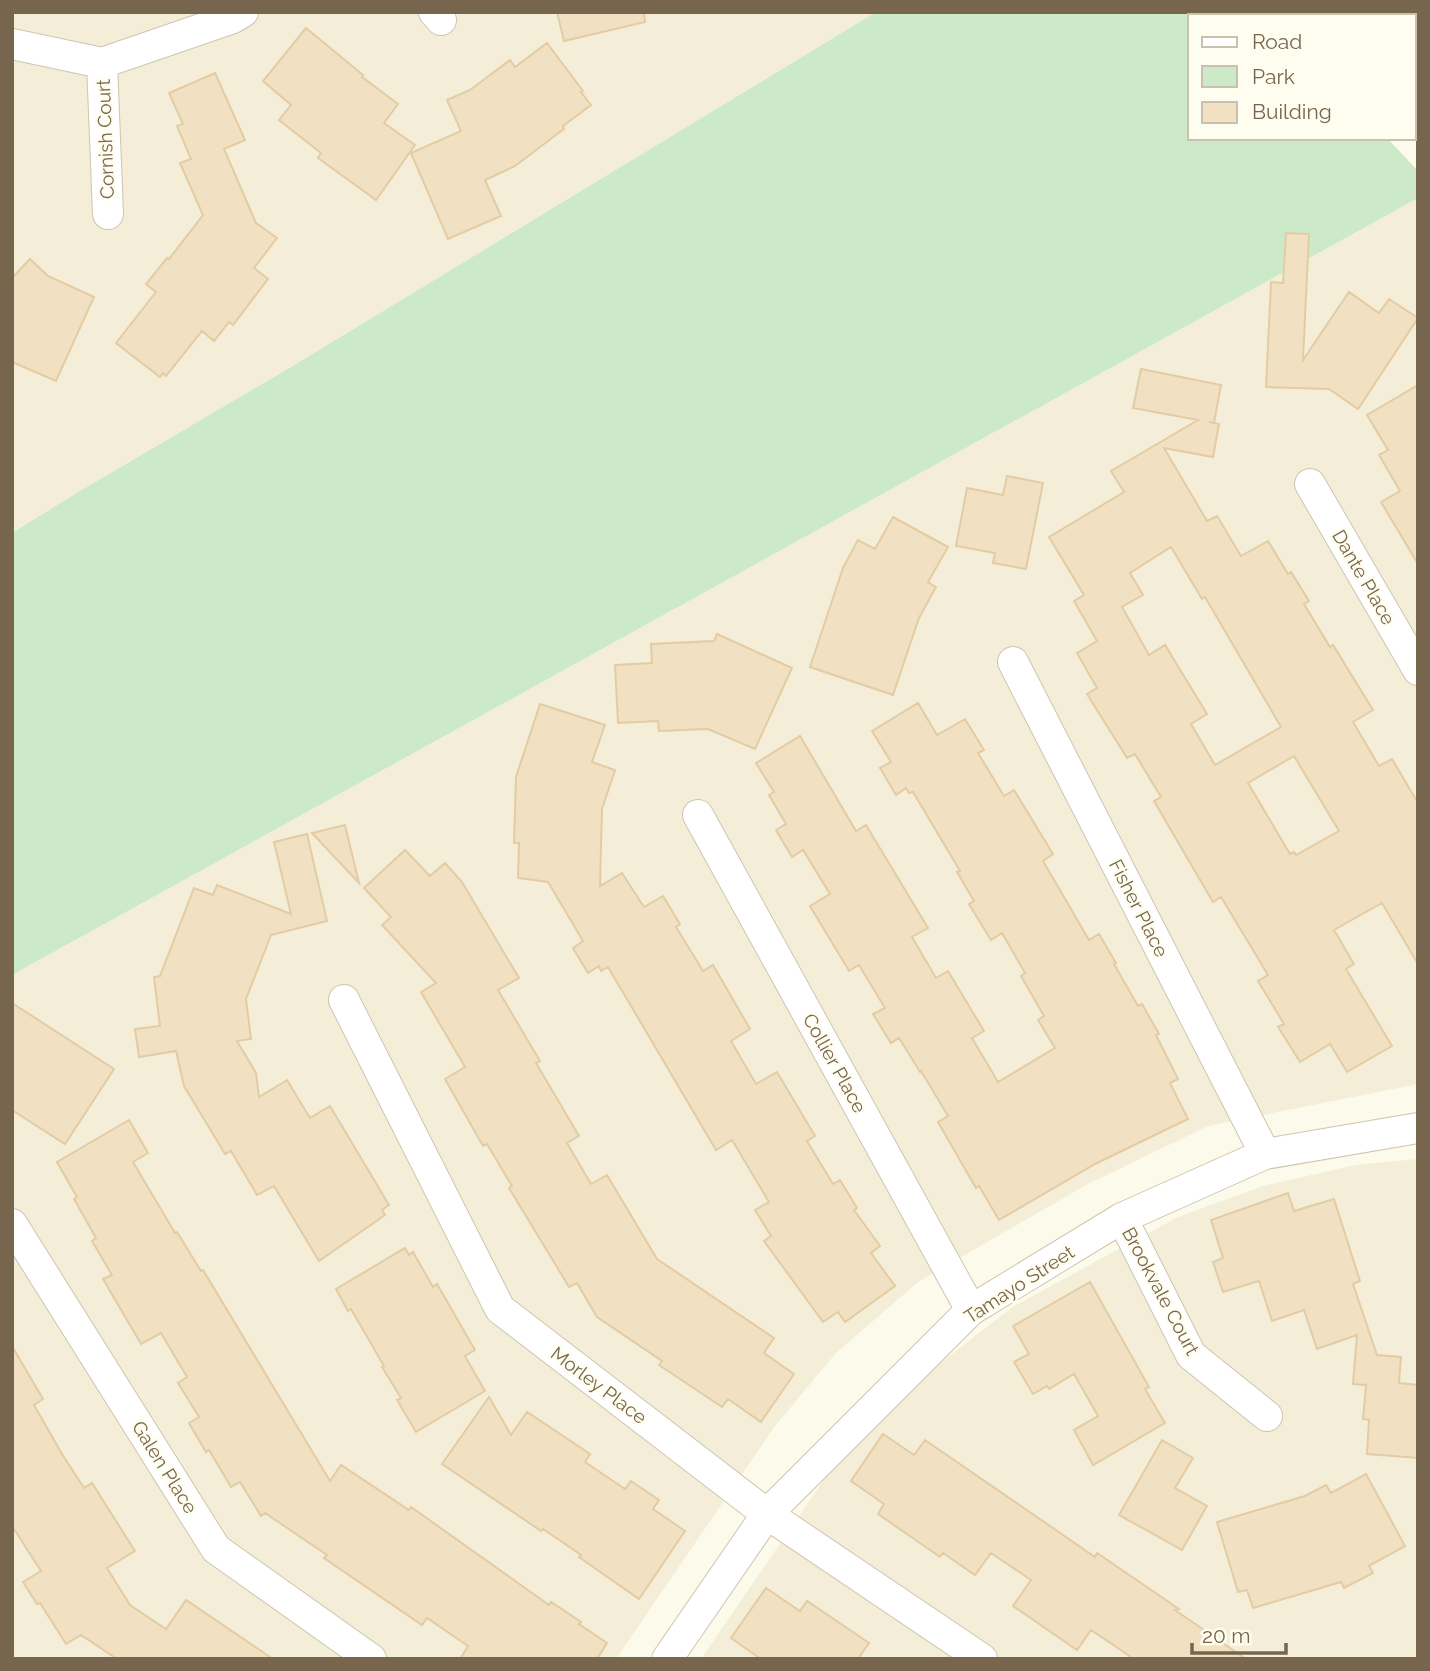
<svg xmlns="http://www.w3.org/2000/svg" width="1430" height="1671" font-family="Raleway,sans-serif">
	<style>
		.residential { fill: #f4eed8 }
		.green { fill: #cdeac8 }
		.building { fill: #f1e0c2; stroke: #e3cca3; stroke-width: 2; fill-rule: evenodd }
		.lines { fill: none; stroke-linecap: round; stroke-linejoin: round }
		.minor-casing { stroke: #cec5af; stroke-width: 32 }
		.minor { stroke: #fff; stroke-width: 30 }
		.labels { text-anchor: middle; stroke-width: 5; stroke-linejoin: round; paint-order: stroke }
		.street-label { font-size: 19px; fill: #77664d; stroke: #fffdf0 }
	</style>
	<rect width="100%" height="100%" fill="#fcfaea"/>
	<path class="residential" d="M12,12H876L291,367L80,491L12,533Z
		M1418,198V1084L1208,1126L1086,1185L918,1282L835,1354L775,1426L616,1659H12V975Z
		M1418,1159V1659H701L834,1465L904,1391L1014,1306L1178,1217L1263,1186L1355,1165Z"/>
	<path class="green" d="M876,12H1267L1271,16H1190V138H1387L1418,171V198L12,975V533L80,491L291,367Z"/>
	<path class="building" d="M557,12H644L645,22L564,41Z
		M306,28L363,75L362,77L398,104L384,123L415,145L376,200L318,158L321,153L279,120L291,105L263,81Z
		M547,43L583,91L581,92L591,105L563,126L564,129L515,166L485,180L501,216L448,239L411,153L461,131L447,100L470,90L510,60L515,67Z
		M215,73L245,140L224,149L256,223L277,238L254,268L268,279L233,325L229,322L214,341L202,331L166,376L163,373L160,377L116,343L156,292L146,284L167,258L169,259L203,215L180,163L191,159L177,126L183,124L169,93Z
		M1286,233L1309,234L1303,360L1349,292L1379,313L1389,299L1418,318L1358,409L1329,389L1266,387L1271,282L1283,283Z
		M30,259L48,276L94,297L56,381L12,362V278Z
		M1141,369L1221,385L1214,423L1209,422L1219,424L1213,457L1164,448L1207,521L1217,516L1241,556L1268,541L1288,574L1291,572L1309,601L1304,604L1330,647L1333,645L1373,710L1353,722L1379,766L1392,759L1418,803V964L1382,903L1334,930L1354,964L1346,969L1392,1046L1347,1072L1330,1044L1300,1062L1278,1027L1284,1024L1258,981L1268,975L1221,897L1213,902L1154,801L1161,797L1135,754L1127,758L1087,694L1097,688L1077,653L1097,641L1074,601L1084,595L1049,537L1124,492L1111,471L1198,420L1133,408ZM1171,547L1202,599L1205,597L1281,727L1215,765L1191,724L1207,714L1165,645L1149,655L1122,607L1143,595L1130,573ZM1294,756L1339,831L1296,855L1294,852L1290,854L1248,783Z
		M1418,385V564L1381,502L1400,491L1379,455L1388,450L1367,415Z
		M1007,476L1043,483L1026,569L993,563L995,553L956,546L967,488L1003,495Z
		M893,517L948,547L928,582L936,587L919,618L893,695L810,667L843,568L858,540L875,549Z
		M717,634L792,668L755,749L708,729L659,731L658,721L618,723L615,665L652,663L651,644L714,641Z
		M918,703L937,735L965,719L984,750L978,753L1004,796L1014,790L1053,854L1043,861L1064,897L1089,940L1099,934L1116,963L1114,964L1138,1006L1142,1004L1159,1034L1156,1035L1178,1079L1170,1083L1188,1119L1095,1164L999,1220L979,1186L976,1188L938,1122L948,1116L921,1071L920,1072L899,1038L891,1043L873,1014L885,1008L859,965L849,971L810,906L830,894L803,850L792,857L776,830L786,824L769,795L774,792L756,763L800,736L856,831L866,825L928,928L912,937L936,978L948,971L984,1031L972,1038L998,1082L1055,1048L1038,1020L1044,1016L1021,976L1025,973L1002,933L991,940L969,904L974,901L957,872L960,871L913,792L909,793L906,788L896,795L880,768L891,762L872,731Z
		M540,704L605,725L592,762L615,770L602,809L600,886L622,873L644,907L663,896L680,924L676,927L703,971L713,965L750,1029L731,1041L756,1084L777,1072L815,1136L807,1141L833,1184L840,1180L857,1208L854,1210L880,1246L871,1253L895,1286L845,1322L838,1312L823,1322L764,1241L771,1236L755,1210L769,1202L732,1140L716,1150L608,967L601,971L599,966L588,973L573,948L583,941L548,882L518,878L519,843H514L516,777Z
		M345,825L359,883L312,833Z
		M307,834L327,921L271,935L246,999L251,1039L237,1041L256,1073L259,1097L287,1080L310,1118L330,1106L389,1205L382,1210L385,1215L319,1261L274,1186L257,1195L231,1151L225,1154L184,1086L176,1051L139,1057L135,1029L160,1026L154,977L160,976L194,888L213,895L217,885L291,914L274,842Z
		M405,850L430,876L445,863L462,882L519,978L498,990L540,1061L536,1063L579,1136L567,1143L591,1184L607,1175L657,1259L774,1338L764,1353L794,1374L761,1422L728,1399L722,1407L659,1365L662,1361L597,1317L577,1283L569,1287L509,1188L512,1186L487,1144L483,1146L445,1079L465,1067L421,992L436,983L382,925L391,917L364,888Z
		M12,1003L114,1069L65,1144L12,1110Z
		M129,1120L148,1153L133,1162L175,1233L177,1232L201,1271L203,1270L330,1481L341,1465L409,1510L411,1507L549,1605L551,1602L581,1622L579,1624L607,1643L597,1659H460L468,1646L427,1618L422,1625L324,1558L327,1555L265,1513L261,1516L240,1482L231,1487L209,1450L206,1452L189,1423L199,1417L178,1383L187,1377L161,1333L141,1344L103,1279L112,1275L92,1241L96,1238L74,1199L77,1197L57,1162Z
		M1288,1193L1294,1211L1334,1199L1360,1281L1353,1284L1377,1355L1401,1357L1399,1383L1418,1385V1458L1367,1454L1369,1420L1363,1419L1366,1385L1353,1384L1357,1335L1317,1349L1304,1310L1272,1321L1259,1281L1223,1292L1213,1262L1223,1258L1211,1220Z
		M405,1248L409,1255L413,1252L433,1287L437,1284L475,1350L465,1356L485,1391L416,1432L397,1400L401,1398L382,1367L384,1366L351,1309L348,1311L336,1289Z
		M1090,1282L1149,1387L1145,1389L1165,1423L1093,1465L1074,1430L1098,1416L1074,1374L1049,1389L1047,1386L1033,1394L1014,1362L1029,1354L1013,1326Z
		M12,1346L43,1399L34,1405L62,1454L84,1488L92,1483L135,1551L107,1568L130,1605L166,1629L186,1600L273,1659H117L81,1635L66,1644L40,1603L37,1604L23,1582L41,1571L12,1526Z
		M489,1397L511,1435L527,1412L590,1454L585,1462L625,1489L631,1481L659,1500L653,1509L685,1531L639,1599L579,1557L581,1555L543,1529L541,1531L442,1464Z
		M883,1434L914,1455L925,1440L1095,1557L1097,1553L1179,1609L1175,1610L1246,1659H1134L1091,1630L1077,1650L1013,1606L1031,1580L991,1553L975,1575L943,1553L940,1557L878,1514L884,1504L851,1481Z
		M1162,1440L1193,1458L1175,1488L1207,1506L1182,1550L1119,1515Z
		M1366,1474L1405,1546L1369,1566L1373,1573L1344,1588L1341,1582L1253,1608L1247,1590L1238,1592L1217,1522L1305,1496L1326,1485L1331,1493Z
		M766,1588L800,1611L807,1601L869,1643L858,1659H761L731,1638Z"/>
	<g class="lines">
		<g class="minor-casing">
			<path id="minor" d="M434,12L441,20
				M12,44L102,63L233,18L243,12
				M102,63L108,214
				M1310,484L1418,670
				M1013,662L1265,1154
				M698,815L971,1310
				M344,1000L500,1309L767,1514L982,1659
				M1122,1218L1191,1355L1267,1416
				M12,1224L216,1549L371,1659
				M667,1659L767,1514L971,1310L1122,1218L1265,1154L1418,1128"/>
		</g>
		<use href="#minor" class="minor"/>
	</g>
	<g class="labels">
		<g class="street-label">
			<text transform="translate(105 139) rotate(-92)" y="7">Cornish Court</text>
			<text transform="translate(1364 577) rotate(60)" y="7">Dante Place</text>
			<text transform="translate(1139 908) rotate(63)" y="7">Fisher Place</text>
			<text transform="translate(835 1063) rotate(61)" y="7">Collier Place</text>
			<text transform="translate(1019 1284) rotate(-33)" y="7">Tamayo Street</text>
			<text transform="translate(1161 1291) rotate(62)" y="7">Brookvale Court</text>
			<text transform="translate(599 1385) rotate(37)" y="7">Morley Place</text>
			<text transform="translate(165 1467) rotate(58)" y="7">Galen Place</text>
		</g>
	</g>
	<rect width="1430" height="1671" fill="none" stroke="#77664d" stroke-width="28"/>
	<rect x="1188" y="14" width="228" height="126" fill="#fffdf0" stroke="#c9c1af" stroke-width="2"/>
	<rect x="1202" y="37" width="35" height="10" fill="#ffffff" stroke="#c9c1af" stroke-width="2"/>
	<text x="1252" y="49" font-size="21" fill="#77664d">Road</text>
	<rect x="1202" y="66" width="35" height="21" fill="#cdeac8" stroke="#c9c1af" stroke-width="2"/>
	<text x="1252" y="84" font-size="21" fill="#77664d">Park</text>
	<rect x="1202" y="102" width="35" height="21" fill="#f1e0c2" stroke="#c9c1af" stroke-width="2"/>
	<text x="1252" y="119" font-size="21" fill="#77664d">Building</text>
	<path d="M1192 1643v10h94v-10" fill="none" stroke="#77664d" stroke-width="3.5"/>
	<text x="1202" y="1643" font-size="21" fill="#77664d" stroke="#fffdf0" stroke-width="5" paint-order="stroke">20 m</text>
</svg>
